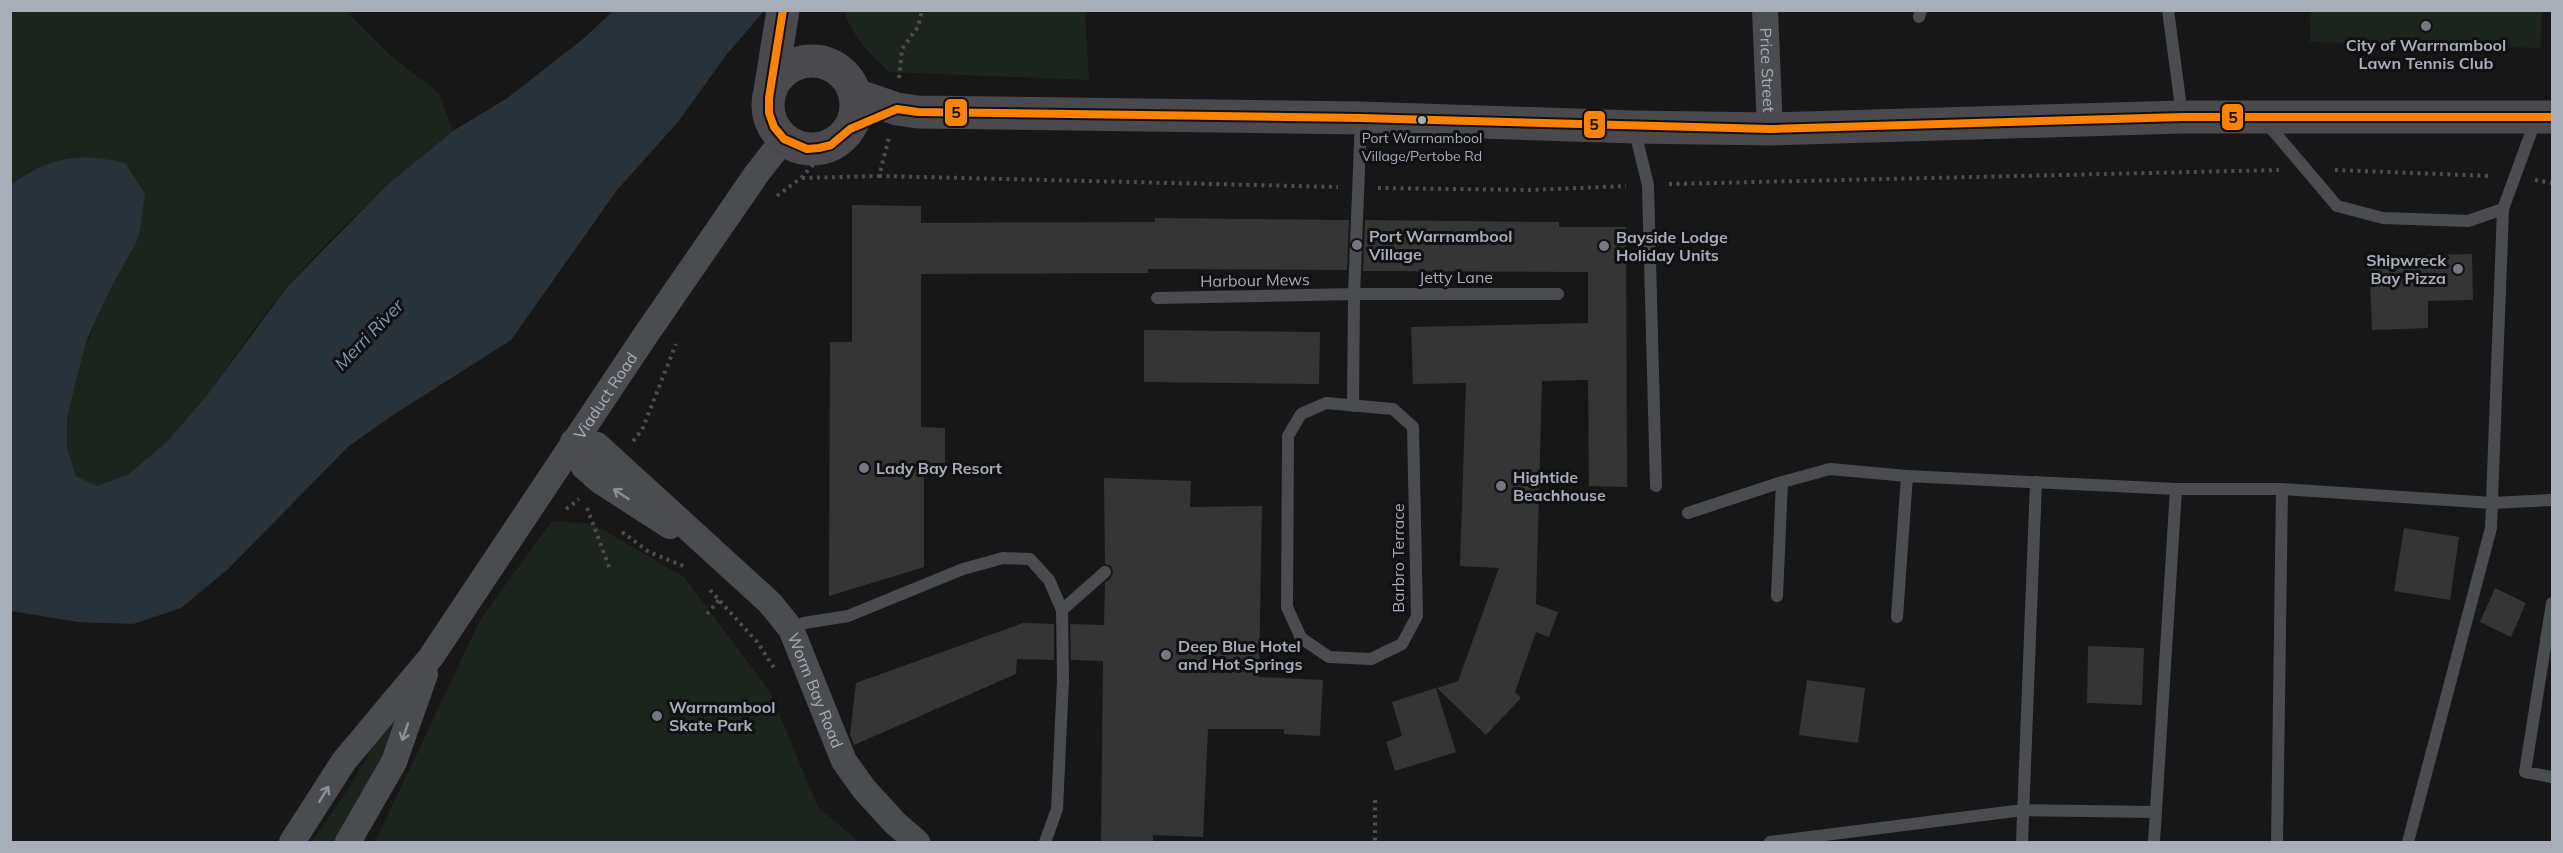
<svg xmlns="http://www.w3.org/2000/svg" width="2563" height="853" font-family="Mulish,sans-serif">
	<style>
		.green { fill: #1d241e }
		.water { fill: #2a3239 }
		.building { fill: #353536 }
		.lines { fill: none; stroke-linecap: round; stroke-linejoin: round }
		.path { stroke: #4d4e52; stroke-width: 4; stroke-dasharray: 3 4.5; stroke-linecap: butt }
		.lane { stroke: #4b4c50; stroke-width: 12 }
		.street { stroke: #4b4c50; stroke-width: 26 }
		.secondary { stroke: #4a4a4e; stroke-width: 33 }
		.bus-1-casing { stroke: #111113; stroke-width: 12 }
		.bus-1 { stroke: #ff8200; stroke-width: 8 }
		.oneway { stroke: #8c9099 }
		.poi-dot { fill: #757880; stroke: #111113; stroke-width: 2 }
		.bus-dot { fill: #a8adb8; stroke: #111113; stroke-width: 2 }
		.labels { text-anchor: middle; stroke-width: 6; stroke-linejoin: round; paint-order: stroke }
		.bus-label { font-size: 14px; fill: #a8adb8; stroke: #111113 }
		.poi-label { font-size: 16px; font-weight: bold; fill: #a8adb8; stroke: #111113; text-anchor: start }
		.street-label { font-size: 16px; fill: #a8adb8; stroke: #111113 }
		.water-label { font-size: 18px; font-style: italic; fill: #7f9bb3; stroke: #111113 }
		.line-badge { stroke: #111113; stroke-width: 2 }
		.pale-badge-label { font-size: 16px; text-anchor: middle; font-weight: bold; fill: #111 }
	</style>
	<rect width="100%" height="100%" fill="#171717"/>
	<path class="green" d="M11,11H346L391,56L439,93L453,131C394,179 336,230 286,288C234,348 198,427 131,473C122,479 107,482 97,486L76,476C73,467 69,458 67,449C59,405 92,328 111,288L32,169L11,184Z
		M844,11H1085L1089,80L890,72C870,55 852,36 844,11Z
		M2311,11H2542L2541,48L2310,42Z
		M552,521L593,524L684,577L769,690L818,807L859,842H375L481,618Z
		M401,700L410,715L353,814L334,842H311L340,802Z"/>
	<path class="water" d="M614,10L764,11L727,54L678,122L617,190L511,340L393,415L349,446L228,569L181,608L133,624L78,622L11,611V184C51,157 78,152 125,163L145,194L139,237L111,288L88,337L77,376L67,419V448L76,476L97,486L129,474L168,441L208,394L287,287L386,186L453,131L506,99L583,39Z"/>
	<path class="building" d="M852,205L921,206V223L1155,222V218L1349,220L1347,270L1148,269V273L921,274V427L945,428V463H924V567L829,596L830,342H852Z
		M1365,220L1559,222V227H1626L1627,487L1589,486L1588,380L1542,381L1536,604L1558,612L1549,637L1536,632L1515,692L1521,698L1486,735L1437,688L1458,681L1499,568L1460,566L1466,383L1413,384L1411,327L1588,323V272L1363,271Z
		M2472,254L2473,300L2428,301V328L2372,330L2369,257Z
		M1144,330L1320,332L1319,384L1144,382Z
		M1104,478L1191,481L1190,507L1262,506L1259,677L1323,680L1320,736L1284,734V729H1208L1203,837L1153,835V843H1101L1103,661L1071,660L1070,624L1104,625L1105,583L1111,578L1113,571L1111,566L1105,564Z
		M2404,528L2459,537L2450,600L2394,591Z
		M2495,588L2526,603L2511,637L2480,622Z
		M1023,623L1054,624V660L1017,659L1016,674L854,745L850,735L856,683Z
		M2088,646L2144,648L2142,705L2087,703Z
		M1807,680L1865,688L1858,743L1799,735Z
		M1436,688L1456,752L1395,771L1386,742L1402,736L1392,702Z"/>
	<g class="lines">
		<path class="path" d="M899,78L902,49L918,27L922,10
			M2335,170L2492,176
			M879,176L1338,187
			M802,178L879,176L889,138
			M2535,180L2552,183
			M1669,184L2279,170
			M1378,188L1530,190L1626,186
			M777,196L801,178L831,145
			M633,441L642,430L676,344
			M587,508L610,569
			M566,509L579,499
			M622,532L649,552L686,567
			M710,590L758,643L774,668
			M707,614L719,600
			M1375,800V842"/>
		<path class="lane" d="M2168,10L2182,115
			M1919,17L1921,10
			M2265,121L2337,206L2383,218L2468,221L2503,209
			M1634,128L1648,185L1656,486
			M1157,298L1354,294H1558
			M1326,403L1393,409L1413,427L1417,616L1402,644L1371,659L1329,657L1301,638L1287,607L1288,436L1301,414Z
			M1353,406L1354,294L1361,119
			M1688,513L1782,482L1830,469L1907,476L2176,489H2282L2492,503L2552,500
			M1777,596L1782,482
			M2552,603L2525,772L2552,777
			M1062,610L1105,572
			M1897,617L1907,476
			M791,629L804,623L848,616L963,569L1003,558L1030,559L1049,580L1062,610L1063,680L1057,809L1045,842
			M1770,842L2023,810L2155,812
			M2022,842L2036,482
			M2154,842L2176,489
			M2277,842L2282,489
			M2408,842L2491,528L2503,209L2536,119"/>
		<g class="street">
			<path id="s1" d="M1765,10L1770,129"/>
			<path id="s2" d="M573,442L597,445L770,603L791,629L844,761L864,789L895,823L917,842"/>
			<path d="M573,442L584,467L600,481L670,526"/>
			<path id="s3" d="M292,842L344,761L431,657L645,336L758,172L784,139"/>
			<path d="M348,842L394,762L425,674"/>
		</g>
		<path class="secondary" d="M768 105a44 44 0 1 1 88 0a44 44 0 1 1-88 0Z
			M770,91L783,10
			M856,95L897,109L918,112L1361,118L1634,127L1770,129L2182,117H2552"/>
		<g class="bus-1-casing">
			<path id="bus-1" d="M783,10L769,98V113L774,127L784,139L807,149L819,148L831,145L850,129L897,109L918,112L1361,118L1770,129L2182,117H2552"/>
		</g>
		<use href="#bus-1" class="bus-1"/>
	</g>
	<defs><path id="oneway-shaft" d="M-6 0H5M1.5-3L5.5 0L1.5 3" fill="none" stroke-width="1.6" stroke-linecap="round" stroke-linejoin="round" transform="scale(1.5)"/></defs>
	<g class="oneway">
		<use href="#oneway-shaft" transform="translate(621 494) rotate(-147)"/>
		<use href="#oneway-shaft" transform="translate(405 732) rotate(109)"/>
		<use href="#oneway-shaft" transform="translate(324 794) rotate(-59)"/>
	</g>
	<g class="poi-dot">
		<circle cx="2426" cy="26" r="6"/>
		<circle cx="1357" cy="245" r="6"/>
		<circle cx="1604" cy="246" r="6"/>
		<circle cx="2458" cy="269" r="6"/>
		<circle cx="864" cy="468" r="6"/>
		<circle cx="1501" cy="486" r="6"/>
		<circle cx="1166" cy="655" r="6"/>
		<circle cx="657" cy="716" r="6"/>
	</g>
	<circle class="bus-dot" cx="1422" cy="120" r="5"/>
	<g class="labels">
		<g class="bus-label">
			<text x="1422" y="143">Port Warrnambool<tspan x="1422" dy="18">Village/Pertobe Rd</tspan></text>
		</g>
		<g class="poi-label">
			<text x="2426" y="51" text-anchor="middle">City of Warrnambool<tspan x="2426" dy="18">Lawn Tennis Club</tspan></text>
			<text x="1369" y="242">Port Warrnambool<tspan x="1369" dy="18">Village</tspan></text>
			<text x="1616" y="243">Bayside Lodge<tspan x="1616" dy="18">Holiday Units</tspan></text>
			<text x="2446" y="266" text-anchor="end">Shipwreck<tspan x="2446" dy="18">Bay Pizza</tspan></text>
			<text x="876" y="474">Lady Bay Resort</text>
			<text x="1513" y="483">Hightide<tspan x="1513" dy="18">Beachhouse</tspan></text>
			<text x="1178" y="652">Deep Blue Hotel<tspan x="1178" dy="18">and Hot Springs</tspan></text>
			<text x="669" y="713">Warrnambool<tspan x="669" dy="18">Skate Park</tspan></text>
		</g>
		<g class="street-label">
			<text dy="6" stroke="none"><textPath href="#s1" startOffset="60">Price Street</textPath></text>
			<text x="1456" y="283">Jetty Lane</text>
			<text transform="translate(1255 280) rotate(-1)" y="6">Harbour Mews</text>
			<text dy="6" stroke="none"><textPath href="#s3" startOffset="546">Viaduct Road</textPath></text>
			<text transform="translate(1398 558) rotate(-90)" y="6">Barbro Terrace</text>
			<text dy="6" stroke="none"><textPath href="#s2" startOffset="358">Worm Bay Road</textPath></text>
		</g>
		<g class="water-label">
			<text transform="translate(369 335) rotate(-46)" y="6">Merri River</text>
		</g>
	</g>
	<g class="line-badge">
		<rect x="944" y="98" width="24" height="29" rx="6" fill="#ff8200"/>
		<rect x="2221" y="103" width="23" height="28" rx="6" fill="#ff8200"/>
		<rect x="1583" y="110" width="23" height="29" rx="6" fill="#ff8200"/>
	</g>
	<g class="pale-badge-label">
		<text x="956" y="118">5</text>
		<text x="2233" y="123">5</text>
		<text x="1594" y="130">5</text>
	</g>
	<rect width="2563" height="853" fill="none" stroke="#a8adb8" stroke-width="24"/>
</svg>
